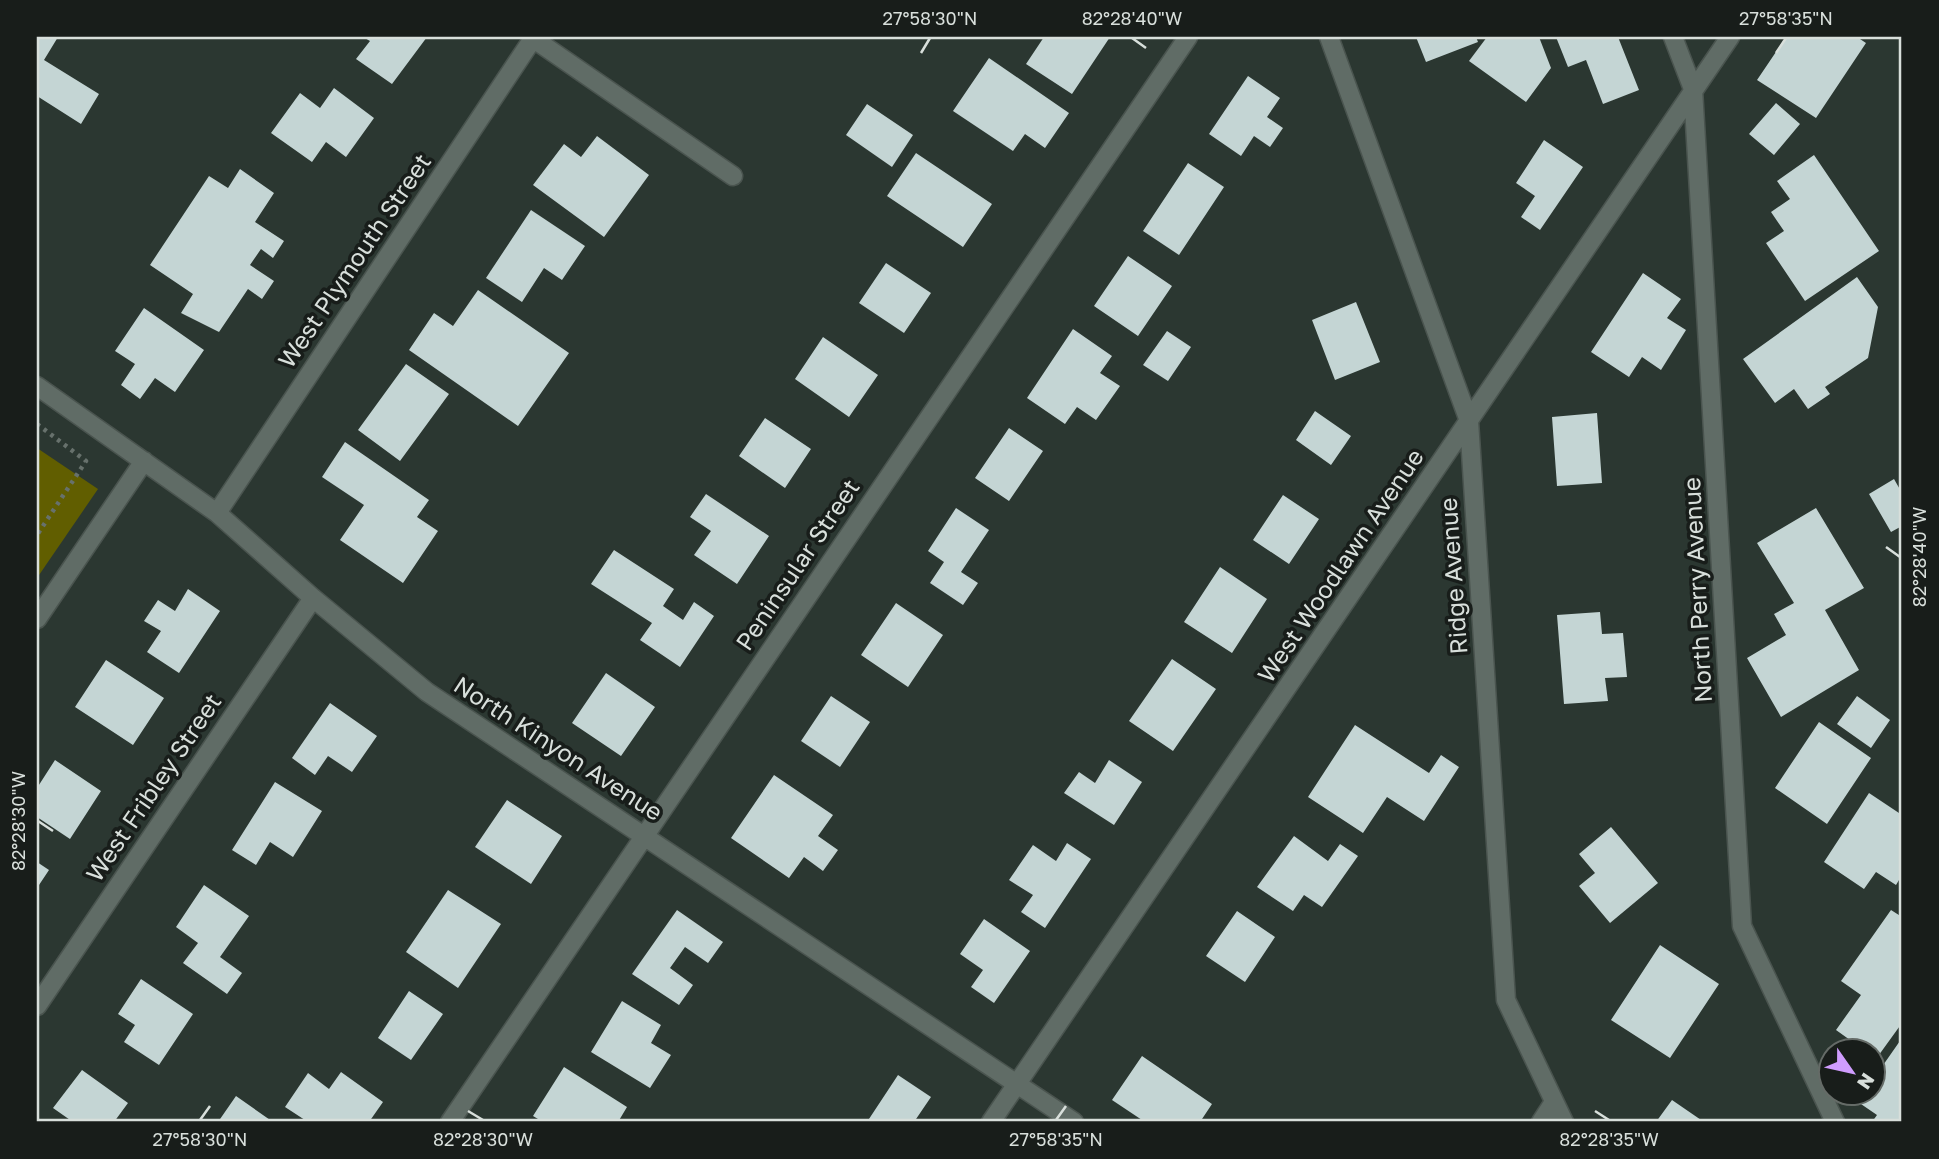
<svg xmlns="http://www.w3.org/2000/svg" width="1939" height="1159" font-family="'Golos Text',sans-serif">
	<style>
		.green { fill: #615e00 }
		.building { fill: #c4d5d4 }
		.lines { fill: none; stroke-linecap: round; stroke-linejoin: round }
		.minor-casing { stroke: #4a544f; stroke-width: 21 }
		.path { stroke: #67716c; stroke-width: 4.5; stroke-dasharray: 3.5 5; stroke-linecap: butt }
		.minor { stroke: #606c66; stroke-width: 18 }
		.ticks { fill: none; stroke: #d8dfdb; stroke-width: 2.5 }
		.labels { text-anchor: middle; stroke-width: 7; stroke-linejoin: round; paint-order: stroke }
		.street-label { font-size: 24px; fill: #d8dfdb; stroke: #181d1a }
		.neatline { fill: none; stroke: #d8dfdb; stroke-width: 2.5 }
		.ticks-label { font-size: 18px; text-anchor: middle; fill: #d8dfdb }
	</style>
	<rect width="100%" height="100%" fill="#2b3731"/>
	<path class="green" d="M37,448L98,489L37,578Z"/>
	<path class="building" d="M37,37H58L44,60L99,94L81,124L37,96Z
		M363,37H427L392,84L356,59L370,41Z
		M1044,37H1110L1072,94L1026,64Z
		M1416,37H1476L1478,42L1426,62Z
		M1487,37H1539L1551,68L1526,102L1469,61Z
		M1556,37H1618L1639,90L1603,104L1586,60L1568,67Z
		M1786,37H1857L1866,43L1816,118L1757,80Z
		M989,58L1069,113L1045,148L1025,134L1013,151L953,111Z
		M1248,76L1280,98L1267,117L1283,128L1270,147L1254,136L1241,156L1209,134Z
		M334,88L374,118L346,157L326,142L312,162L271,133L300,93L320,108Z
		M1776,103L1800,124L1774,155L1749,134Z
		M867,104L913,135L892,167L846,135Z
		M597,136L649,175L604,237L533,185L564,144L581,157Z
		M1544,140L1583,167L1540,230L1521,217L1535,196L1516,183Z
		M916,153L992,204L963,247L887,196Z
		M1814,155L1879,251L1805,301L1766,243L1784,231L1771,212L1790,199L1777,181Z
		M1188,163L1224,187L1179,255L1143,231Z
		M240,169L274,193L255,222L284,241L273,258L261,249L250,265L274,281L262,299L248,289L219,332L181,313L193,294L150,265L209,176L228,188Z
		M531,210L585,246L562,280L544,268L522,302L486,278Z
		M1128,256L1172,286L1138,336L1094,306Z
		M886,263L931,293L904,333L859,303Z
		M1643,273L1681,299L1667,318L1686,330L1661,370L1642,357L1629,377L1591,352Z
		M1857,277L1878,307L1868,358L1825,387L1830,394L1808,409L1794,389L1775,403L1743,359Z
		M478,290L569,353L518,426L409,350L434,313L453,326Z
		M1356,302L1380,362L1335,380L1312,320Z
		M144,308L204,350L175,392L155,378L140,399L121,385L135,364L115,351Z
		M1073,329L1112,356L1100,373L1120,386L1096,420L1077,407L1065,424L1027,398Z
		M1167,331L1191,347L1168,381L1143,365Z
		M823,337L878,375L849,417L795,379Z
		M406,364L449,394L400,461L358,430Z
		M1315,411L1351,436L1331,465L1296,440Z
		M1597,413L1602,483L1557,486L1552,417Z
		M765,418L811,449L785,488L739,456Z
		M1009,428L1043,451L1009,501L975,478Z
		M345,442L429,500L417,517L438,531L403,583L340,540L364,505L322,477Z
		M1894,479L1902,493V526L1891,532L1869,494Z
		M706,494L769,536L737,584L694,555L711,531L690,517Z
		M1283,495L1319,519L1289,564L1253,540Z
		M956,508L989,530L961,572L978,583L963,605L930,583L944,562L928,551Z
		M1816,508L1864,588L1825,610L1859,670L1781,717L1747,658L1786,635L1774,614L1794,603L1757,543Z
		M614,550L674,589L663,606L683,620L694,602L714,616L680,667L640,640L652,623L591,584Z
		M1220,567L1267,599L1232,653L1184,622Z
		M188,589L220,611L179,673L147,652L161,631L144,621L158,600L175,611Z
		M896,603L943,635L908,687L861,655Z
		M1600,612L1602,634L1623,633L1627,677L1605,678L1608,701L1564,704L1557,615Z
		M1172,659L1216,689L1173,751L1129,721Z
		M106,660L164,698L133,745L75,707Z
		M606,673L655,707L621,756L572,723Z
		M831,696L870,722L840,767L801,741Z
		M1857,696L1890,720L1871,748L1837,724Z
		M330,703L377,736L352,772L328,756L315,775L292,758Z
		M1819,722L1871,758L1827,824L1775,788Z
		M1355,725L1429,773L1441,755L1459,767L1424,821L1387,797L1363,833L1308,797Z
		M55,760L101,791L70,839L37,817V788Z
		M1109,760L1142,782L1114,825L1064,793L1079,772L1095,783Z
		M774,775L833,815L818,836L838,850L823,871L804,857L789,878L731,838Z
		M275,782L322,811L293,857L270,842L256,865L232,850Z
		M1869,793L1902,815V875L1896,885L1876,872L1864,889L1824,862Z
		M507,800L562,836L531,884L475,847Z
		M1611,827L1658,883L1610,923L1579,886L1595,873L1579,854Z
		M1294,836L1328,861L1340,844L1358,856L1322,907L1304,895L1293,911L1257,887Z
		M1067,843L1091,859L1045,928L1021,912L1033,895L1009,880L1033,845L1056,861Z
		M37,862L49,870L37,888Z
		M204,885L249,916L220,957L242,973L227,994L183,963L198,943L176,927Z
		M448,890L501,924L458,988L406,952Z
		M677,910L723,942L708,963L685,947L670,968L693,985L679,1005L632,974Z
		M1891,910L1902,917V1023L1876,1059L1872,1057V1050H1864L1836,1030L1861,995L1841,981Z
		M1237,911L1275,937L1245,982L1206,956Z
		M984,919L1030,951L994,1003L971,987L983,970L960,954Z
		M1660,945L1719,984L1670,1058L1611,1020Z
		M141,979L193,1014L159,1065L124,1042L135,1025L118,1014Z
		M409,991L443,1014L411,1060L378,1038Z
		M622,1001L661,1025L651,1043L671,1055L650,1088L591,1052Z
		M1902,1038V1122H1872L1877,1115L1858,1102L1865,1092H1872V1081Z
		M1142,1056L1212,1104L1200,1122H1145L1112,1100Z
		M564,1067L627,1107L618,1122H543L533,1116Z
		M82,1070L128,1103L114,1122H73L53,1108Z
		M341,1072L383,1102L369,1122H343L339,1119L337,1122H308L285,1107L308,1073L329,1089Z
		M898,1075L931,1097L914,1122H867Z
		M236,1096L273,1122H218Z
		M1672,1100L1704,1122H1656Z"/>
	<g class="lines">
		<g class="minor-casing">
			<path id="minor" d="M531,37L733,176
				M1329,37L1469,421L1506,1000L1564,1122
				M1673,37L1693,89L1742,926L1835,1122
				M37,386L217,513L313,598L427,692L1074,1122
				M217,513L534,37
				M37,619L144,461
				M37,1006L313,598
				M450,1122L1188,37
				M991,1122L1730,37
				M1541,1122L1554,1102"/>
		</g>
		<path class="path" d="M37,424L86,461L37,535"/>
		<use href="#minor" class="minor"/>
	</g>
	<path class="ticks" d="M1132,38L1146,48M921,53L930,38M1776,53L1786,38M1886,547L1900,557M38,821L53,831M468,1111L483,1120M1595,1111L1609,1120M200,1120L210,1106M1056,1120L1066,1106"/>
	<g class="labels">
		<g class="street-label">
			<text transform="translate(355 261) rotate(-56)" y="8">West Plymouth Street</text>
			<text transform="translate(798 565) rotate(-56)" y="8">Peninsular Street</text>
			<text transform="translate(1341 566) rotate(-56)" y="8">West Woodlawn Avenue</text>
			<text transform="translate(1454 576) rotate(-94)" y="8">Ridge Avenue</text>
			<text transform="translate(1698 590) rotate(-93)" y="8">North Perry Avenue</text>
			<text transform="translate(558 749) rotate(33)" y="8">North Kinyon Avenue</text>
			<text transform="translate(154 788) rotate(-56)" y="8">West Fribley Street</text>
		</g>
	</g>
	<rect width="1939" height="1159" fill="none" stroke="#181d1a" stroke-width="77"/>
	<g transform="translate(1852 1072) rotate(124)"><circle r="33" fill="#181d1a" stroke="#656b67" stroke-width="2"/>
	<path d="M0-5L12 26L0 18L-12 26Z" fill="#d09dfe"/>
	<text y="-10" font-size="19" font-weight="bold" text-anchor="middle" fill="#d8dfdb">N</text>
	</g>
	<rect x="38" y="38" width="1862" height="1082" class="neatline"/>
	<g class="ticks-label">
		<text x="930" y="25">27°58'30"N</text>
		<text x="1132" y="25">82°28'40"W</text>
		<text x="1786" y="25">27°58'35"N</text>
		<text transform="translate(1920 557) rotate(-90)" y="6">82°28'40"W</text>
		<text transform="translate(19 821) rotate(-90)" y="6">82°28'30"W</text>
		<text x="200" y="1146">27°58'30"N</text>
		<text x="483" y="1146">82°28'30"W</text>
		<text x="1056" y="1146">27°58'35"N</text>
		<text x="1609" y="1146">82°28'35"W</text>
	</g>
</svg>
